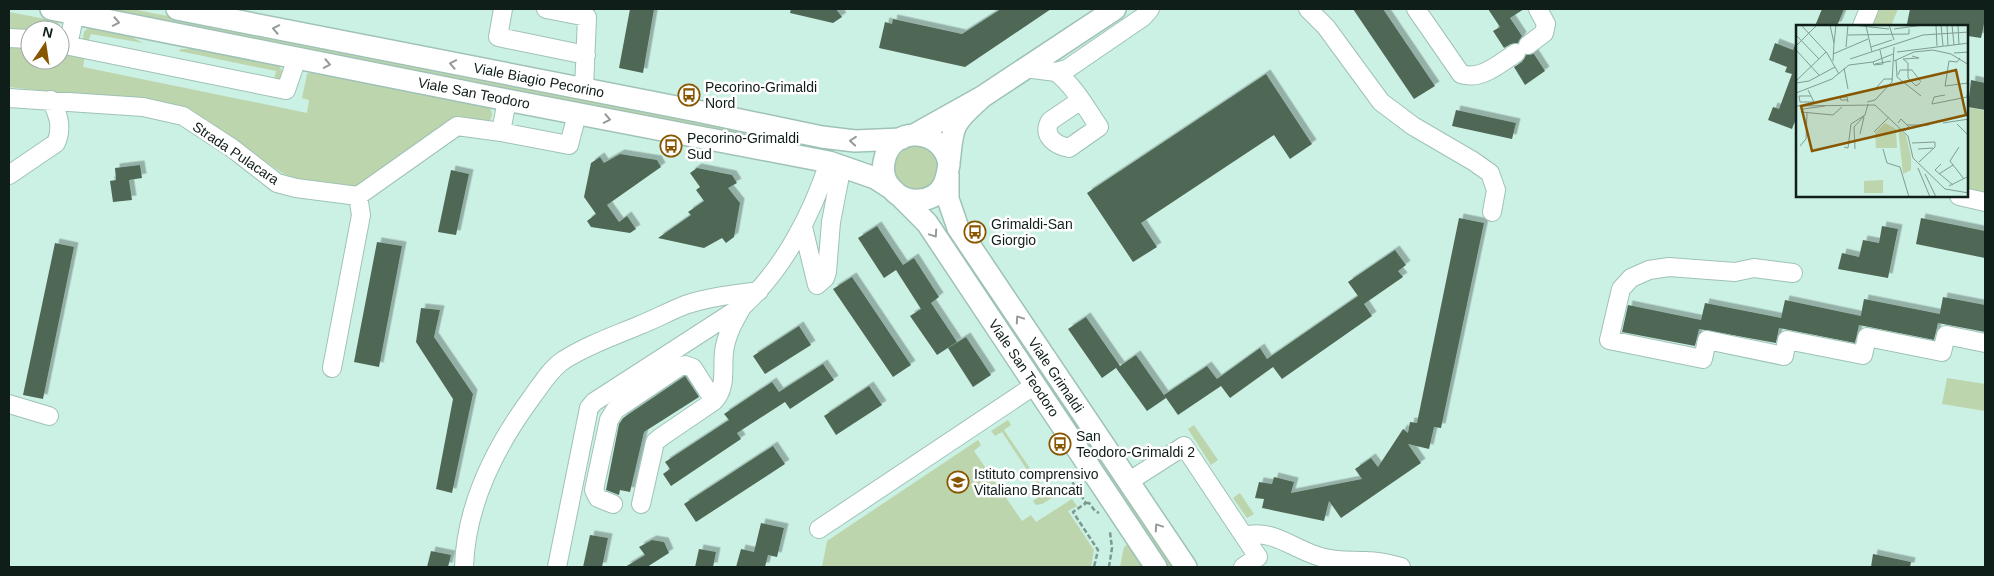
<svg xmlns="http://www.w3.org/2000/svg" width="1994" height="576" font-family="Arial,sans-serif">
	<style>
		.green { fill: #bdd5ac }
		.building { fill: #506856; filter: url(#shadow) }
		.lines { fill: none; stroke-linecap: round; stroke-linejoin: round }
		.minor-casing { stroke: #9fc2b7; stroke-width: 20 }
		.major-casing { stroke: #9fc2b7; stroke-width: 24 }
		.path { stroke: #7c988f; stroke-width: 2.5; stroke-dasharray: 5 2.5; stroke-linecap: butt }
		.minor { stroke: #fff; stroke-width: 18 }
		.major { stroke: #fff; stroke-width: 21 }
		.oneway { stroke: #939a98 }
		.labels { text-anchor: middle; stroke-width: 5; stroke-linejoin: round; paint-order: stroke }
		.street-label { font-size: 14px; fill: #101e1a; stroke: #fff }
		.poi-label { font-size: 14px; fill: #101e1a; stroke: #fff; text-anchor: start }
		.inset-road { fill: none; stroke: #809c93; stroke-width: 1 }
		.view { fill: #895600; fill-opacity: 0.15; stroke: #895600; stroke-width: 2.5 }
		.inset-edge { fill: none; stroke: #101e1a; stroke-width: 2.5 }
	</style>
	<defs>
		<filter id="shadow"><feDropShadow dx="4.5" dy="-4.5" stdDeviation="0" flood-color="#0004"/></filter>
	</defs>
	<rect width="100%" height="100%" fill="#cbf0e4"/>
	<path class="green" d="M95,9H132L808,142L810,146L809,148Z
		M1873,9H1898L1891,26H1867Z
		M9,12L56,21L60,25V30H30V32L17,29L9,32Z
		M88,28L130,36L143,43L91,34L87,45L82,42L84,32Z
		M30,45V60H60V51L85,56L83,67L307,113L309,100L302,98L307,74L312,71L487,107L491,110L492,115L490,121L486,122L458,117L364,185L356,188L297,180L284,174L221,132L141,102L9,87V46Z
		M180,49H200L279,66L283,72L279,80H274L276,71L179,51Z
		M1968,107L1985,111V198L1968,193Z
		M918,144L927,146L940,160L933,186L915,191C912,190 907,188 904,186C883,173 896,149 918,144Z
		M953,236L1176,567H1166L948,240Z
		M1947,378L1985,384V411L1942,404Z
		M1008,420L1011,425L1004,430L1046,492L1054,486L1057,490L1055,496L1042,504L1036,505L1033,501L1043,494L1002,432L995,436L991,431Z
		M1194,425L1218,460L1211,465L1188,429Z
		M978,440L981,445L974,451L1022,521L1031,515L1036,522L1072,499L1077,506L1068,511L1094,550L1091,567H822L827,541Z
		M1240,493L1254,514L1247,518L1233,498Z
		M1128,544L1144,567H1120L1124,547Z"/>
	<path class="building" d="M630,9H654L643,73L619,68Z
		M791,9H836L842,17L833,23L790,13Z
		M1001,9H1051L965,67L879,48L885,22L892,24L893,19L962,34Z
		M1353,9H1383L1435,86L1414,99Z
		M1488,9H1524L1510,18L1522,36L1518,43L1511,44L1504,48L1493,31L1500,27Z
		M1822,9H1844L1837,26H1815Z
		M1910,9H1985V24H1984L1981,38L1968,36V26H1919L1907,24Z
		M1797,41L1798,113L1792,129L1768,120L1773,107L1779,109L1792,74L1785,72L1787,67L1769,60L1775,43L1793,50Z
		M1534,54L1545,71L1525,85L1514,67L1522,62L1526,55Z
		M1266,74L1312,144L1290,159L1274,135L1141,223L1157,247L1133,262L1087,193Z
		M1971,80L1985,83V110L1968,107Z
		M1456,110L1516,123L1512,139L1452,126Z
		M620,154L657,160L661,167L607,205L619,222L627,216L636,229L630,233L591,227L587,221L596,214L584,197L591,163L600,157L604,163Z
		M140,165L142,178L129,180L132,200L113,202L110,181L116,180L115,168Z
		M697,168L732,175L737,183L728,188L740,203L734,237L726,243L722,238L704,248L658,238L691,215L688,212L704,201L696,190L700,187L690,173Z
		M451,170L469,174L456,235L438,232Z
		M1459,218L1484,223L1441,428L1434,427L1429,449L1408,444L1421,463L1341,518L1329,501L1324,521L1262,508L1264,499L1255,498L1259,482L1272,484L1274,477L1294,482L1291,493L1362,479L1355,469L1371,458L1378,467L1403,429L1408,433L1410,422L1417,423Z
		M1921,218L1985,231V258L1916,244Z
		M877,226L903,265L914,258L939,297L931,303L957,342L937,355L910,316L921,309L896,270L884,278L858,238Z
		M1882,226L1898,229L1888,278L1838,269L1842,253L1859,257L1863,240L1879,243Z
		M377,242L402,246L379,367L354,362Z
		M55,243L74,247L43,399L23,395Z
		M1395,250L1406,265L1398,271L1403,277L1364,304L1372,316L1282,379L1273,367L1230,398L1221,386L1178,415L1164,395L1207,366L1217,379L1260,348L1267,359L1358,296L1348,282Z
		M852,277L911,365L893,377L833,289Z
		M1943,297L1985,305V332L1938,323Z
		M1864,299L1940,314L1934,340L1859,325Z
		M1785,300L1861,316L1855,343L1779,328L1776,343L1699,329L1695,346L1622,332L1628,305L1701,320L1705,303L1781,318Z
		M421,308L440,310L434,337L473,394L452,493L436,489L453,399L416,342Z
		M1086,317L1120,366L1136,355L1166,398L1147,411L1116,368L1102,378L1068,329Z
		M799,326L811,345L765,374L753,356Z
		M966,337L991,375L973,387L948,348Z
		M823,364L834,380L790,409L785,402L737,433L741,439L671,486L663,474L670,469L665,462L729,420L724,414L772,382L779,392Z
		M685,376L699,397L644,432L630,492L620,490L619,495L606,490L619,424L623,418Z
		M869,386L882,405L836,435L824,416Z
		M773,446L785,464L696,522L684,504Z
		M761,523L784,528L777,557L768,555L765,567H736L741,549L754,552Z
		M590,535L608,538L602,567H583Z
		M652,540L664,542L669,553L647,567H625L645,555L639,547Z
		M699,549L716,552L713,567H695Z
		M431,551L451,555L448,567H427Z
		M1873,554L1911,562L1910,567H1871Z"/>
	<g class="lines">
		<g class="minor-casing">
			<path id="minor" d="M503,9L498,37L586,55
				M546,9L587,17L584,89
				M1308,9L1326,27L1381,102L1413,126L1473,161L1490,173L1496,190L1492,212
				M1416,9L1461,74C1481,81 1500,63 1516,53
				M1862,26L1869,9
				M9,38L30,39
				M60,44L286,90L297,58
				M68,45L75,13
				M1528,45L1544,33L1546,24L1538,9
				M1025,68L1056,72L1067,69L1143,17L1150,9
				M1056,72C1075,87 1086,108 1099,127L1069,148C1055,145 1042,136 1050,121L1081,100
				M9,98L143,107L183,116L232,148L277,183L296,188L358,196L457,126L501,132L507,100
				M501,132L569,145L577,114
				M9,175L56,143C63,127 58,114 51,100
				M1959,196L1985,202
				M803,227L817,285L825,278L827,272L831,222L842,165
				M1793,273L1754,268L1735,272L1669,267L1649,270L1631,278L1621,289L1609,340L1703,359L1707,340L1784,356L1787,340L1863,355L1867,337L1942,352L1946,335L1985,343
				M332,368L361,215L358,196
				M9,404L49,416
				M1128,482L1184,446L1258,557L1243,567
				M613,504L598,498L594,490L609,420L615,410L679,367L685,365L693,368L714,401
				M641,504L655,442L661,437L714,401C727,387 722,369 724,352C726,335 734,321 742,307
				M819,529L1035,385
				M1244,536C1273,528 1294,550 1321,557C1336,562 1351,560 1367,561C1378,561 1390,564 1401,567
				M464,567C466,504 495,447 532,397C541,385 551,368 564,360C587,345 614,336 640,325C655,319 670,311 685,305C709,297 735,294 759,291
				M557,567L589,408L594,402L744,305C784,268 812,214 829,162"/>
		</g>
		<g class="major-casing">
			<path id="major" d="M51,9L507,100L829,162L875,178L892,189
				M177,9L697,111L822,137L855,141L901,139
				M914,135L982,97L1115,9
				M949,165C944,127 890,124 884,162C882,173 885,183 893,190C900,198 910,201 920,200C959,196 944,149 956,125C962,114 974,105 982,97
				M948,174V199L958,228L1186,567
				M902,198L927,223L1156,567"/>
		</g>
		<path class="path" d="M1064,470L1086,503L1073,512L1098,550L1094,567
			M1086,503H1089L1095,511L1099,513
			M1109,567L1112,548L1110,532"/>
		<use href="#minor" class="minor"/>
		<use href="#major" class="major"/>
	</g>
	<defs><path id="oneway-chevron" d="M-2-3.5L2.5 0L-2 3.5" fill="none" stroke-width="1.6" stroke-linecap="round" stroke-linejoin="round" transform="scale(1.25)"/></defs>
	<g class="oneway">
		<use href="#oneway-chevron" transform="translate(116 22) rotate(11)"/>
		<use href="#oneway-chevron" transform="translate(276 29) rotate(-169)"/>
		<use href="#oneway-chevron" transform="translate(327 64) rotate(11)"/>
		<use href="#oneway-chevron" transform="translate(453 64) rotate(-169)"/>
		<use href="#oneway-chevron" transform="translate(607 119) rotate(11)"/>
		<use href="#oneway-chevron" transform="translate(853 141) rotate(-175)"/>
		<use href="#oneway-chevron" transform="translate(934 234) rotate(56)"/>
		<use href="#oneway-chevron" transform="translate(1019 319) rotate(-124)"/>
		<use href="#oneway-chevron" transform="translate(1158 527) rotate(-124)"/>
	</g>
	<defs>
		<g id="bus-ring" transform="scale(1.125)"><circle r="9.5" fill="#fff" stroke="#895600" stroke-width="1.5"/><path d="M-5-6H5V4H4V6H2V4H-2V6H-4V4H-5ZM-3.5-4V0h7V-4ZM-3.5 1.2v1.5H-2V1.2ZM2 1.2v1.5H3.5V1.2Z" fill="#895600"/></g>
		<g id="school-ring" transform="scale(1.125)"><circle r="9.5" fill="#fff" stroke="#895600" stroke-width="1.5"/><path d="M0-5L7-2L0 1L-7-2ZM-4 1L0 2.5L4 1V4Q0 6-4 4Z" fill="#895600"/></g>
	</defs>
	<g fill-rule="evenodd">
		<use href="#bus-ring" x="689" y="95"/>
		<use href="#bus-ring" x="671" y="146"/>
		<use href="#bus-ring" x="975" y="232"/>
		<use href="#bus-ring" x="1060" y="444"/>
		<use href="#school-ring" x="958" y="482"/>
	</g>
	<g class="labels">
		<g class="street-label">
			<text transform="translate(539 80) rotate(11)" y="5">Viale Biagio Pecorino</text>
			<text transform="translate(474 93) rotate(11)" y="5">Viale San Teodoro</text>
			<text transform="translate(236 153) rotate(34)" y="5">Strada Pulacara</text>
			<text transform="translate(1024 368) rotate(56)" y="5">Viale San Teodoro</text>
			<text transform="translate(1056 375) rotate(56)" y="5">Viale Grimaldi</text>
		</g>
		<g class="poi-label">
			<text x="705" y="92">Pecorino-Grimaldi<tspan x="705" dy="16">Nord</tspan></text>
			<text x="687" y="143">Pecorino-Grimaldi<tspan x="687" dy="16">Sud</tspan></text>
			<text x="991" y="229">Grimaldi-San<tspan x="991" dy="16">Giorgio</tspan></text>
			<text x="1076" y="441">San<tspan x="1076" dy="16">Teodoro-Grimaldi 2</tspan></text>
			<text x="974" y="479">Istituto comprensivo<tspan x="974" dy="16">Vitaliano Brancati</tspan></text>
		</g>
	</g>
	<g transform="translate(1796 25)">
		<rect width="172" height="172" fill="#cbf0e4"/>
		<path d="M89,98L100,104L101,123H80L79,108ZM102,103L110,110L115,132V145L107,149ZM87,155V168H68V156Z" fill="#bdd5ac"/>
		<path class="inset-road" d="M5,0L31,28L43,49M34,0L38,18L37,36M57,0L93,4M93,0L98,15M140,0L141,21M145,0L147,21M151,0L152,21M156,0L158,20M162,0L163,20M70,1L76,27M98,4L127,0M0,10L23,34M52,10L113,9V4M38,18L40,0M0,21L21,0M50,22L52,0M75,22L96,15M0,25L23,50M101,27L173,18M158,28L173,27M37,29L72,14M116,31L123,33L107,34L112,38V53L120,61L124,58M164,33L161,37L153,36L149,61L172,58M54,34L127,10L173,7M100,35L101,52L125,71M98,36L118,27L137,25L155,29L173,40M77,37L78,40L87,39L84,25M79,39L95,36M48,43L52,64M102,50L104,45H116L125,57M0,56L30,27M0,58L13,56L39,42M80,63L88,54H97M12,65L18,77H4L3,71H15M0,68L36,54L53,40L77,37L97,29M149,70L138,72L136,79L171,72L173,58M52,75H45L44,72H51L52,77M71,77L79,75L96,57L98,22M0,81L79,80L112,111L117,133L149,164L173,168M29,81L7,84L5,87L37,90L46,82M102,98L105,94L113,102L109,106M147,98L173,94M161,99L173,111M111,100H133M78,107L93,92M64,109L68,92M116,118L139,117V122L123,137M4,121L10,114L11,88M48,122L52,123L55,99L69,90M163,122L154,136L168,154M59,124L58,102L69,90L72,79M87,124L91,138L104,142L113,172M122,124L137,123M145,139L139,145L157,160M122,143L134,172M129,149L140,172M143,149L157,140M153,161L173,151"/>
		<path class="view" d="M160,45L170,90L16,126L5,81Z"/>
		<rect width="172" height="172" class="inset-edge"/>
	</g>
	<rect width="1994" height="576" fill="none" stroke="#101e1a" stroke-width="20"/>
	<g transform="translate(45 45) rotate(13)"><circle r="24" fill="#ffffff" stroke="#9fa5a3"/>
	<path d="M0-4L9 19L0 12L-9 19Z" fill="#895600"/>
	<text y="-8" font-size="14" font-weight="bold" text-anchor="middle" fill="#101e1a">N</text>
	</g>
</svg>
